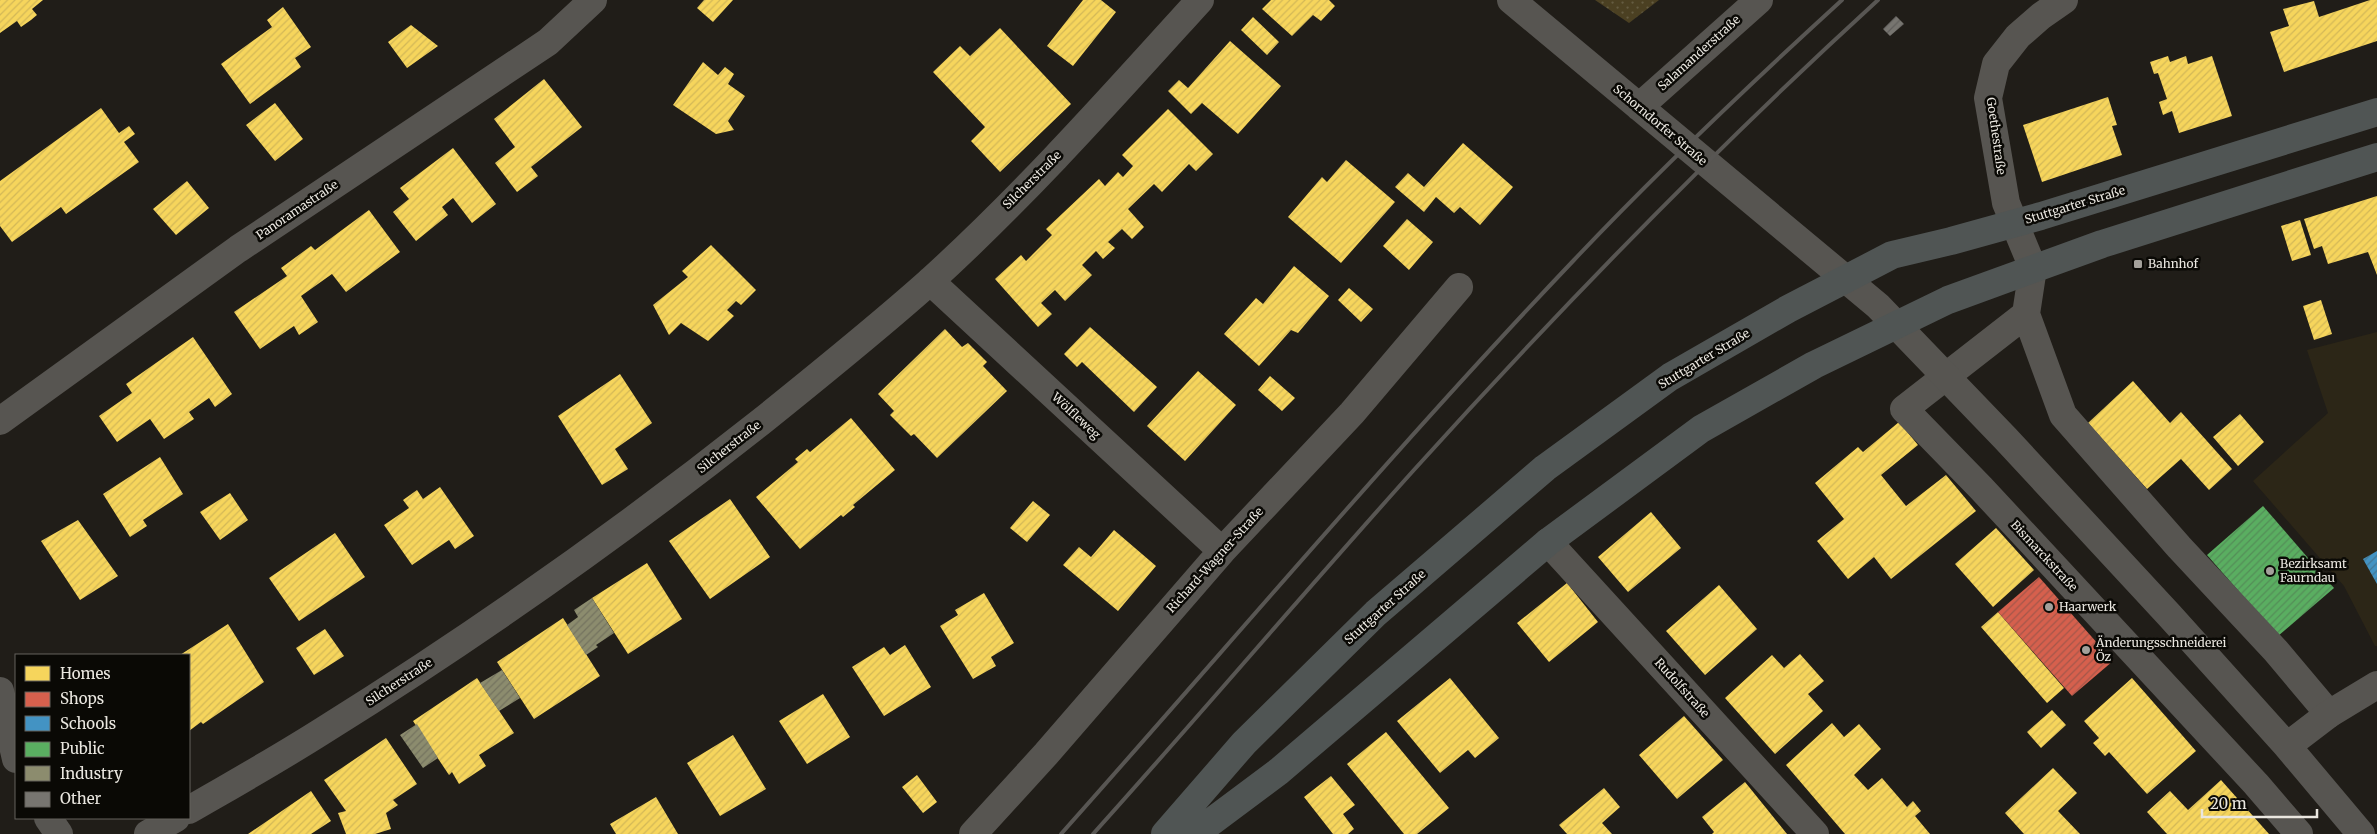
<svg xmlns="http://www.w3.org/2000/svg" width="2377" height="834" font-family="Merriweather,serif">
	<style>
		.built { fill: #2c2617 }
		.grass { fill: url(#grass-dots) }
		.homes { fill: url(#homes-hatch) }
		.shops { fill: url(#shops-hatch) }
		.schools { fill: url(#schools-hatch) }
		.public { fill: url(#public-hatch) }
		.industry { fill: url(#industry-hatch) }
		.building { fill: url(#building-hatch) }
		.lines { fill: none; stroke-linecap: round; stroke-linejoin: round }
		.minor { stroke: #575551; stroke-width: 28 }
		.tertiary { stroke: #575551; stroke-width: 28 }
		.primary { stroke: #505554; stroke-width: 28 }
		.rail { stroke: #585653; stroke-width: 4 }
		.poi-dot { fill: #a3a09a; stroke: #0a0905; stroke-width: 2 }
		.labels { text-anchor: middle; stroke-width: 5; stroke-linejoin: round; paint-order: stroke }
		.street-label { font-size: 12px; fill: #eae7e0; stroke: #0a0905 }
		.poi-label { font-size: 12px; fill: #eae7e0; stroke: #0a0905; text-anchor: start }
	</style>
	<defs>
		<pattern id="grass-dots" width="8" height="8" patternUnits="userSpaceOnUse" patternTransform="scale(1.25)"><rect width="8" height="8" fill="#4b4022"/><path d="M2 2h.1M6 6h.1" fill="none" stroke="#655c42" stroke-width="1.8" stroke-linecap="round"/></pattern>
		<pattern id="homes-hatch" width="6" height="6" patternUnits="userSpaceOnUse" patternTransform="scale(1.25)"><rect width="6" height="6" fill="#f6d55c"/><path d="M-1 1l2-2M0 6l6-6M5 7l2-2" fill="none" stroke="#d3b857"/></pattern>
		<pattern id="shops-hatch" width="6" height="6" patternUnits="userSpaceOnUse" patternTransform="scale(1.25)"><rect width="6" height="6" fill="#d6604d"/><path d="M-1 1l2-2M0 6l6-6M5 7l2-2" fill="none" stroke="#a4574a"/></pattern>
		<pattern id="schools-hatch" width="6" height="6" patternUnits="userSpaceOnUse" patternTransform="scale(1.25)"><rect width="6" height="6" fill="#4393c3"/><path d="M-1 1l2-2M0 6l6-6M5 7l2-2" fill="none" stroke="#447896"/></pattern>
		<pattern id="public-hatch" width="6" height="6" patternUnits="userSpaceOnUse" patternTransform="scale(1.25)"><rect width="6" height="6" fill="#5aae61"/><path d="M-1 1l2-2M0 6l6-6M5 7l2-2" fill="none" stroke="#548e58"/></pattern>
		<pattern id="industry-hatch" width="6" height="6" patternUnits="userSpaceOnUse" patternTransform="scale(1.25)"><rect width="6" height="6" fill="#8c8c6e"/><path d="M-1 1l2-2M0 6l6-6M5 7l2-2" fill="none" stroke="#74735f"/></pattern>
		<pattern id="building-hatch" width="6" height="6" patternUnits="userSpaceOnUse" patternTransform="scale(1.25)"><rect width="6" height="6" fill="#777570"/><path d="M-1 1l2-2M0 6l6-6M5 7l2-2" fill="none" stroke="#615f5c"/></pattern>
	</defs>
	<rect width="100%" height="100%" fill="#201d18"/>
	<path class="built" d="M2377,332V646H2375L2344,586L2253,481L2328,413L2307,350Z"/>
	<path class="grass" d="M1595,0H1659L1629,23Z"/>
	<path class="homes" d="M0,0H43L32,9L37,15L31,20L21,27L17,21L0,33Z
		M704,0H733L713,22L697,8Z
		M1083,0H1101L1116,12L1073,66L1047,46Z
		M1271,0H1329L1335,6L1321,21L1313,15L1292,36L1262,9Z
		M2370,0H2377V41L2284,72L2270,32L2289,26L2283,9L2314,1L2319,17Z
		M283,7L311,47L295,58L301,67L250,104L221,64L272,27L267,20Z
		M1253,17L1279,42L1267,55L1241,30Z
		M411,25L438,46L407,68L388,42Z
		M1000,28L1071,104L1000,172L971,141L985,127L933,72L960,46L970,56Z
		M1230,41L1281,86L1238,134L1202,103L1191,114L1168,91L1179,80L1188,88Z
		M2168,56L2170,62L2186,56L2188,64L2212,56L2232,116L2179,133L2172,111L2163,115L2159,102L2167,99L2158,73L2154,74L2150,62Z
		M703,62L718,75L725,67L734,74L728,84L745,96L728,121L734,130L716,134L673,105Z
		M544,79L582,127L531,167L538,176L517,192L495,163L515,147L494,119Z
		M2108,97L2117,125L2112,126L2122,155L2042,182L2023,125Z
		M275,103L303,139L275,161L246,125Z
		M101,108L119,133L129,126L135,134L124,142L139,162L66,214L61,207L12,242L0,226V181Z
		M1168,109L1213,154L1196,171L1189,164L1162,192L1154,184L1128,209L1144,227L1132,239L1122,229L1108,242L1115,248L1103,259L1096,251L1082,265L1092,275L1065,301L1055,290L1041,303L1052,314L1038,327L995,279L1021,255L1026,261L1052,235L1046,229L1099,179L1105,186L1118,172L1123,177L1133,166L1122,155Z
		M1463,143L1513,187L1480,225L1460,207L1454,213L1436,197L1424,212L1395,187L1408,173L1424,187Z
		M453,148L496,204L472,223L453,198L442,207L448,215L416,241L393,212L409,199L400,188Z
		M1346,160L1395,202L1341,263L1288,217L1322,177L1327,182Z
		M187,181L209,208L176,235L153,209Z
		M2377,196V275L2368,252L2328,264L2322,246L2314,249L2304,219Z
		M369,210L400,252L346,292L332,274L301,296L318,322L299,335L294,326L260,349L234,312L287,276L281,268L311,246L315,250Z
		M1407,219L1433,242L1409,270L1383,246Z
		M2300,220L2311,255L2292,261L2281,226Z
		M711,245L756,290L741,305L736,301L727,310L734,316L708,341L681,323L669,335L653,305L688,277L682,271Z
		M1294,266L1329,296L1298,333L1291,330L1259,366L1224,334L1256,298L1263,304Z
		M1349,288L1373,309L1361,322L1338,300Z
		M2321,300L2332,334L2314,340L2303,306Z
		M1090,327L1157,387L1134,412L1082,362L1077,367L1064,354Z
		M945,329L962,347L968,343L987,362L983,366L1007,391L937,458L914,434L911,436L890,415L894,411L878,394Z
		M193,337L232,394L215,407L209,398L189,412L194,419L164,439L150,419L117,442L99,416L132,393L126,384Z
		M1198,371L1236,405L1185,461L1147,426Z
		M620,374L652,423L615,449L628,469L602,485L558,416Z
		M1270,376L1295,398L1282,411L1258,390Z
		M2133,381L2170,423L2181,412L2232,469L2209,490L2181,459L2147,489L2088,423Z
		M2240,414L2264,442L2238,466L2213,437Z
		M851,418L895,470L853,505L855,507L843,517L841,515L800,549L756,497L798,462L795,459L807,449L810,452Z
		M1899,422L1918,445L1881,475L1906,506L1946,475L1976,511L1891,579L1874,557L1848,579L1817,541L1844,519L1815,483L1858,447L1863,452Z
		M160,457L183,494L143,520L147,526L130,537L103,494Z
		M440,487L474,536L455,549L449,540L412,565L384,525L409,508L403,500L417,490L423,499Z
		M230,493L248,520L220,540L200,512Z
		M730,499L770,557L710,599L669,541Z
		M1033,501L1050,515L1027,542L1010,528Z
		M1651,512L1681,548L1628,592L1598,557Z
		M78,520L118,576L80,600L41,541Z
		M1996,528L2034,570L1993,607L1955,564Z
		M1114,530L1156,566L1118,611L1063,565L1079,547L1091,557Z
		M335,533L365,577L299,621L269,578Z
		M647,563L682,619L628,654L592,598Z
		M1567,583L1598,622L1549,662L1517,623Z
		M1719,585L1757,629L1705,675L1666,631Z
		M984,593L1014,643L991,657L996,666L973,679L940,626L958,615L955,610Z
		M1998,612L2064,688L2047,703L1981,627Z
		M563,618L600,676L534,719L497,662Z
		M228,624L264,682L203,724L201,722L189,731V655H180Z
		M325,629L344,656L314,675L296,648Z
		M905,645L931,687L884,716L852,667L884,647L890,655Z
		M1800,654L1824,681L1808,694L1823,711L1775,754L1725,698L1772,655L1784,668Z
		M477,678L514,733L479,755L486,766L459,784L452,772L449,775L413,721Z
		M1450,678L1499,738L1475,758L1468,750L1440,773L1397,721Z
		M2132,678L2196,751L2147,794L2109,752L2105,756L2093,743L2099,738L2084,721Z
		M823,694L850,737L807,764L779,721Z
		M2052,710L2066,725L2041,748L2027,732Z
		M1684,716L1723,760L1677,799L1639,755Z
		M1832,723L1844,737L1859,724L1881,749L1854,775L1868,790L1882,778L1907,807L1913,801L1921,811L1915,816L1930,834H1845L1786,765Z
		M1386,732L1449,808L1417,834H1404L1347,764Z
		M733,735L766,789L720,816L687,763Z
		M386,738L417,784L393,800L398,805L386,813L391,829L375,834H346L338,813L346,811L324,780Z
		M2053,768L2077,793L2058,811L2080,834H2024L2005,813Z
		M917,775L937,802L923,813L902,787Z
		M1331,776L1355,805L1343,814L1354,829L1348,834H1333L1304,797Z
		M2221,780L2269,834H2167L2147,812L2170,791L2188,810Z
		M1745,782L1787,834H1712L1714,832L1702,817Z
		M1604,788L1620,807L1602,823L1612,834H1567L1559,825Z
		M311,791L331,821L311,834H248Z
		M656,797L678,834H616L610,824Z"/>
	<path class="shops" d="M2039,577L2113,661L2072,696L1998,612Z"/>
	<path class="schools" d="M2377,551V584L2363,559Z"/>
	<path class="public" d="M2263,506L2334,588L2278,636L2207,555Z"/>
	<path class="industry" d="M592,598L614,633L596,645L598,647L586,655L567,625L578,617L574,610Z
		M502,670L520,698L499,711L480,683Z
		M417,724L438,758L423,768L400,735Z"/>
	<path class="building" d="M1896,16L1904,24L1890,36L1883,29Z"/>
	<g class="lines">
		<path class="minor" d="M2064,0L2041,16L2018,36L1996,64L1988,98L2006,203L2033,268L2026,314L2063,415L2179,547L2276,651L2329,714
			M930,281L1222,551
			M2026,314L1904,409L1981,488L2256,784L2299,834
			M0,421L238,249L548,42L593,0
			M1548,542L1815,834
			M0,691L16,759
			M189,810C234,784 280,758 324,730C476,635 622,532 762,421C818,376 874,331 928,283C1025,195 1112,97 1200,0
			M48,818L59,834
			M148,834L176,818
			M973,834L1046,754L1222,551L1352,413L1459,287"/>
		<path class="tertiary" d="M1511,0L1878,306L2006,439L2170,616L2287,746L2361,834
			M1639,107L1759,0
			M2287,746L2329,714L2377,685"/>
		<path class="primary" d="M1165,834L1244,743L1376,613L1545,468L1670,377L1788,309L1892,255L1951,241L2041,216L2377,112
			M1195,834L1278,772L1548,542L1701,429L1814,365L1948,300L2102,244L2377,157"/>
		<path class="rail" d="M1061,834C1232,642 1397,446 1574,260C1659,170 1750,84 1842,0
			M1093,834C1201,714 1305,591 1413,471C1561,307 1715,149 1878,0"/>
	</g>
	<g class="poi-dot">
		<rect x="2133" y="259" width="10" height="10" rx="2.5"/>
		<circle cx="2270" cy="571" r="5"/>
		<circle cx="2049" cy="607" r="5"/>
		<circle cx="2086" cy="650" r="5"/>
	</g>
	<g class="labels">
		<g class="street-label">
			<text transform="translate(1699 53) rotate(-42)" y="4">Salamanderstraße</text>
			<text transform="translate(1660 125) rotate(40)" y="4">Schorndorfer Straße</text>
			<text transform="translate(1996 136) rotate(82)" y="4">Goethestraße</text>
			<text transform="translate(1032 180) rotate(-45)" y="4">Silcherstraße</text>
			<text transform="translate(2075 205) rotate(-17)" y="4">Stuttgarter Straße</text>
			<text transform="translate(297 210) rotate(-34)" y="4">Panoramastraße</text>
			<text transform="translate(1704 359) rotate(-31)" y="4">Stuttgarter Straße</text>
			<text transform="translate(1076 416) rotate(43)" y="4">Wölfleweg</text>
			<text transform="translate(729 447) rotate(-38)" y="4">Silcherstraße</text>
			<text transform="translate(2044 556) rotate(47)" y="4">Bismarckstraße</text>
			<text transform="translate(1215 560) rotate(-48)" y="4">Richard-Wagner-Straße</text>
			<text transform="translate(1385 607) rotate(-42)" y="4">Stuttgarter Straße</text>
			<text transform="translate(399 682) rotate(-33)" y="4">Silcherstraße</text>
			<text transform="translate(1682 688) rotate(48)" y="4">Rudolfstraße</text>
		</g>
		<g class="poi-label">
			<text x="2148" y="268">Bahnhof</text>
			<text x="2280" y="568">Bezirksamt<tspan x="2280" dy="14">Faurndau</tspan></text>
			<text x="2059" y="611">Haarwerk</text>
			<text x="2096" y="647">Änderungsschneiderei<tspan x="2096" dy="14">Öz</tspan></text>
		</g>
	</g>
	<rect x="15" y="654" width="175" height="165" fill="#0a0905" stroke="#64625d"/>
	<rect x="25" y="666" width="25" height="15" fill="#f6d55c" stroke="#64625d"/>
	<text x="60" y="679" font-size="15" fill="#eae7e0">Homes</text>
	<rect x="25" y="692" width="25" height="15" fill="#d6604d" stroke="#64625d"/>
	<text x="60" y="704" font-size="15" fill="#eae7e0">Shops</text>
	<rect x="25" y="716" width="25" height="15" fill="#4393c3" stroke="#64625d"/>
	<text x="60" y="729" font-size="15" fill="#eae7e0">Schools</text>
	<rect x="25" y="742" width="25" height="15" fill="#5aae61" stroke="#64625d"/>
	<text x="60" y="754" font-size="15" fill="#eae7e0">Public</text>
	<rect x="25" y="766" width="25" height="15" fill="#8c8c6e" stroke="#64625d"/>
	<text x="60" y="779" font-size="15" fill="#eae7e0">Industry</text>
	<rect x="25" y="792" width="25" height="15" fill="#777570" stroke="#64625d"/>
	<text x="60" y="804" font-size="15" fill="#eae7e0">Other</text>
	<path d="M2202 809v8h115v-8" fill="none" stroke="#eae7e0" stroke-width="2.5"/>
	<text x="2210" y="809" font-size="15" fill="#eae7e0" stroke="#0a0905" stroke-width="4" paint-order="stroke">20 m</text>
</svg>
